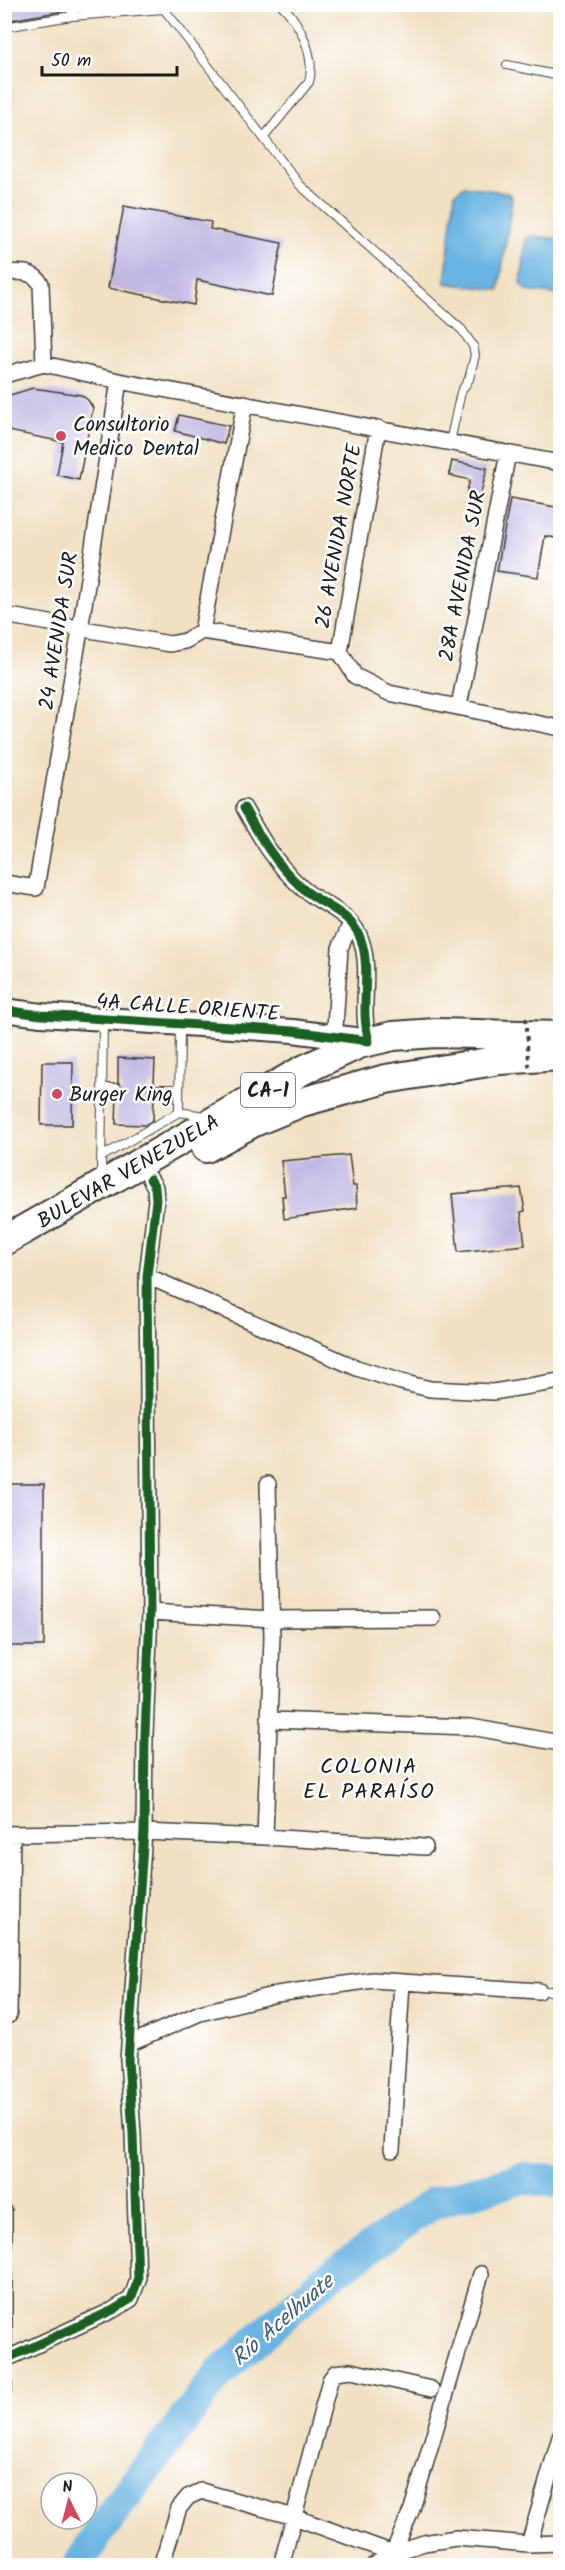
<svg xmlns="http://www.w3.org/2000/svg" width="565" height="2570" font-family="Kalam,sans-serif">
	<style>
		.water { fill: #69b4e2; stroke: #42687f; stroke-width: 1.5 }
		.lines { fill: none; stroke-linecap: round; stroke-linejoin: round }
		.river { stroke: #69b4e2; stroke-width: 32 }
		.building { fill: #c0b7e3 }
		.lane-casing { stroke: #3c3935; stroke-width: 10 }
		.street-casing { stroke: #3c3935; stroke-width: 18 }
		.secondary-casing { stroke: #3c3935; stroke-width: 26 }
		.highway-casing { stroke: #3c3935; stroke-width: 32 }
		.lane { stroke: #fff; stroke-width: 8 }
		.street { stroke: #fff; stroke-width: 15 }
		.secondary { stroke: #fff; stroke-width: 22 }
		.highway { stroke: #fff; stroke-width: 28 }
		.path-bridge { stroke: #3c3935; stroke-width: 3; stroke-dasharray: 4.5 4.5; stroke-linecap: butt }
		.cycleway-casing { stroke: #fff; stroke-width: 13 }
		.cycleway { stroke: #1b5e20; stroke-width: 9 }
		.poi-dot { fill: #d1495b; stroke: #fff; stroke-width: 2 }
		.labels { text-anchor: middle; stroke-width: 5; stroke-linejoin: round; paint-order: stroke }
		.shield { fill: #fff; stroke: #606060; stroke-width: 1.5 }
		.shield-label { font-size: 20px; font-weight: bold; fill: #1c1c1c }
		.poi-label { font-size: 21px; fill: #1c1c1c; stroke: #fff; text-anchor: start }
		.street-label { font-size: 21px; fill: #1c1c1c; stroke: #fff }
		.neighbourhood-label { font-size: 22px; letter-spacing: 1.5px; fill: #1c1c1c; stroke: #fff }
		.water-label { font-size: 22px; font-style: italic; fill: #3f6075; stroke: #fff }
	</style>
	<rect width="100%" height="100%" fill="#fff"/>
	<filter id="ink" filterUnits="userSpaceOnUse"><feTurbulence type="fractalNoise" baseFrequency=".0167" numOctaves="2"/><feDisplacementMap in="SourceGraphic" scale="12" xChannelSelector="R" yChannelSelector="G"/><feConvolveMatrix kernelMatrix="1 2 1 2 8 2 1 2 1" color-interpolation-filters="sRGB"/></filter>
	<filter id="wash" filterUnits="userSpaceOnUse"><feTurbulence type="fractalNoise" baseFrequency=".008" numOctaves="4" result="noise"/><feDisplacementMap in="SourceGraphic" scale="24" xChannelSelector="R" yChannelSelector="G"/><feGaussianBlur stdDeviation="1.35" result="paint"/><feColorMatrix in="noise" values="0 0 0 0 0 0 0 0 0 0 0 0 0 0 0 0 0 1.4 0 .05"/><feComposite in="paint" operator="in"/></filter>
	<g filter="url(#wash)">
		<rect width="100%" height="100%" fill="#f1e0c2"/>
		<path class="water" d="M464,186L508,193L512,198L499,290L445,283L455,193Z
			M532,236L560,239V295L527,291L521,284L526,239Z"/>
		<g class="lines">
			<path class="river" d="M78,2566L102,2527L219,2374L321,2282L433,2203L523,2178L560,2182"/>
		</g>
		<g id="blocks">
			<path class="building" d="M4,4H63L64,11L4,21Z
				M124,206L211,222L210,229L282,243L272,296L197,280L194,305L108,288Z
				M33,388L81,395L88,400L93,408L79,480L57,475L63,442L4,430L10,395Z
				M179,415L229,426L224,444L175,431Z
				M452,461L487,468L480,497L466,494L470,480L449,475Z
				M510,499L561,508V539L545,536L538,577L497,571Z
				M118,1058L155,1060L154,1083L148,1088L149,1092L154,1095L153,1120L145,1125L116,1124L117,1094L123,1089L118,1082Z
				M42,1062H73L72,1125H41Z
				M349,1155L353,1186H356L357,1208L284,1219L282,1196H285L281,1161Z
				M521,1188L525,1211L521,1212L525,1245L458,1252L452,1194Z
				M4,1484H44V1646H4Z"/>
		</g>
	</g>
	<g filter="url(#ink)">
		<use href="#blocks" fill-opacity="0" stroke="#3c3935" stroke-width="1.5"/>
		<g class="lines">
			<g class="lane-casing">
				<path id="lane" d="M71,4L72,16L164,9L300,185L462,330L473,346L475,355L469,379L461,392L450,442
					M4,27L72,16
					M507,65L560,76
					M264,137L309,82C316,56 300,23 281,4
					M102,1088H117
					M154,1089H179
					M179,1112L180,1027
					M101,1157L179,1112L205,1116
					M101,1177L103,1021
					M539,1991H560"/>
			</g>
			<g class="street-casing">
				<path id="street" d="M4,273C19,272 33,270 41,284L44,364
					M4,375L44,364L119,381L560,463
					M4,615L170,644L185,641L202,631L340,652L355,676L389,693L560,728
					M202,631L245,403
					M340,652L378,428
					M459,706L508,453
					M244,808C260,837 275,863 300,886C319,905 352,911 361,940C372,971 359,1008 369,1041
					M4,883L36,888L80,630L119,381
					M334,1043L340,948L351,923
					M147,1276L357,1368L401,1382L430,1389L493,1392L560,1381
					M150,1612L272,1619L433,1618
					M271,1720L471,1727L554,1742
					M4,1834L144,1832L265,1837L425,1847
					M265,1837L272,1637L268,1484
					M9,2015L12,1834
					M129,2044L200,2013L277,1994L373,1980L539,1991
					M392,2150L402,1982
					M4,2211V2388
					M4,2360L113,2310L131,2299L138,2280L133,2134L128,2060L144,1832L145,1734L150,1612L147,1276L156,1200L155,1187L150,1179
					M529,2544L560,2437
					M161,2566L179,2508L188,2497L201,2491L294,2517L393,2553L424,2543L456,2538L529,2544L560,2543
					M281,2566L330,2380L335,2373L351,2371L431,2389
					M373,2566L393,2553L412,2509L481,2274"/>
			</g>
			<g class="secondary-casing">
				<path id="secondary" d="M4,1010L41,1015L293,1031L369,1041"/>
			</g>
			<g class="highway-casing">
				<path id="highway" d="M206,1148L254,1122L302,1102L386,1079L500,1060L560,1056
					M4,1241L303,1070L359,1044L393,1036L436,1033L560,1036"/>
			</g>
			<use href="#lane" class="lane"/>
			<use href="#street" class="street"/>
			<use href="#secondary" class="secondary"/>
			<use href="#highway" class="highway"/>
			<path class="path-bridge" d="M526,1018L529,1071"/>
			<g class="cycleway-casing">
				<path id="cycleway" d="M4,1010L41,1015L293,1031L369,1041C359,1008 372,971 361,940C352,911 319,905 300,886C275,863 260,837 244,808
					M4,2360L113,2310L131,2299L138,2280L133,2134L128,2060L144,1832L145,1734L150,1612L147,1276L156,1200L155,1187L150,1179"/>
			</g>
			<use href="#cycleway" class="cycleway"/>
		</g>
	</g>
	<g class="poi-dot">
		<circle cx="61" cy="436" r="6"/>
		<circle cx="57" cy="1094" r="6"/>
	</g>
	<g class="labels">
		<rect class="shield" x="241" y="1073" width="54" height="34" rx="4.5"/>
		<g class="shield-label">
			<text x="268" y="1097">CA-1</text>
		</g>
		<g class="poi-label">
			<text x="73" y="431">Consultorio<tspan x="73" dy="24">Medico Dental</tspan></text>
			<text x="69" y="1101">Burger King</text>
		</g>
		<g class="street-label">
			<text transform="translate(338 536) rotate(-80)" y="7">26 AVENIDA NORTE</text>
			<text transform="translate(462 576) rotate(-79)" y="7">28A AVENIDA SUR</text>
			<text transform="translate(58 631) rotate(-81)" y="7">24 AVENIDA SUR</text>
			<text transform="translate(188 1007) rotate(4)" y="7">4A CALLE ORIENTE</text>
			<text transform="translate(128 1171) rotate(-30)" y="7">BULEVAR VENEZUELA</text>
		</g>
		<g class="neighbourhood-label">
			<text x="369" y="1773">COLONIA<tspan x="369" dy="25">EL PARAÍSO</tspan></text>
		</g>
		<g class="water-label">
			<text transform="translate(282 2319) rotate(-41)" y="8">Río Acelhuate</text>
		</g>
	</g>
	<rect width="565" height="2570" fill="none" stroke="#fff" stroke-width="24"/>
	<g transform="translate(69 2501) rotate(354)"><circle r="28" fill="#ffffff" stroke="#a4a4a4" stroke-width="1.5"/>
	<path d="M0-4.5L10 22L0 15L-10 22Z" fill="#d1495b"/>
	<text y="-9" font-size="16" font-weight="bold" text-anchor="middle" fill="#1c1c1c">N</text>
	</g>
	<path d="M42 66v9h135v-9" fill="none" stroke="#1c1c1c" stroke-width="3"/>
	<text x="51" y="66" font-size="18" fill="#1c1c1c" stroke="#ffffff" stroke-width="4.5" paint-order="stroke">50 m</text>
</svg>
